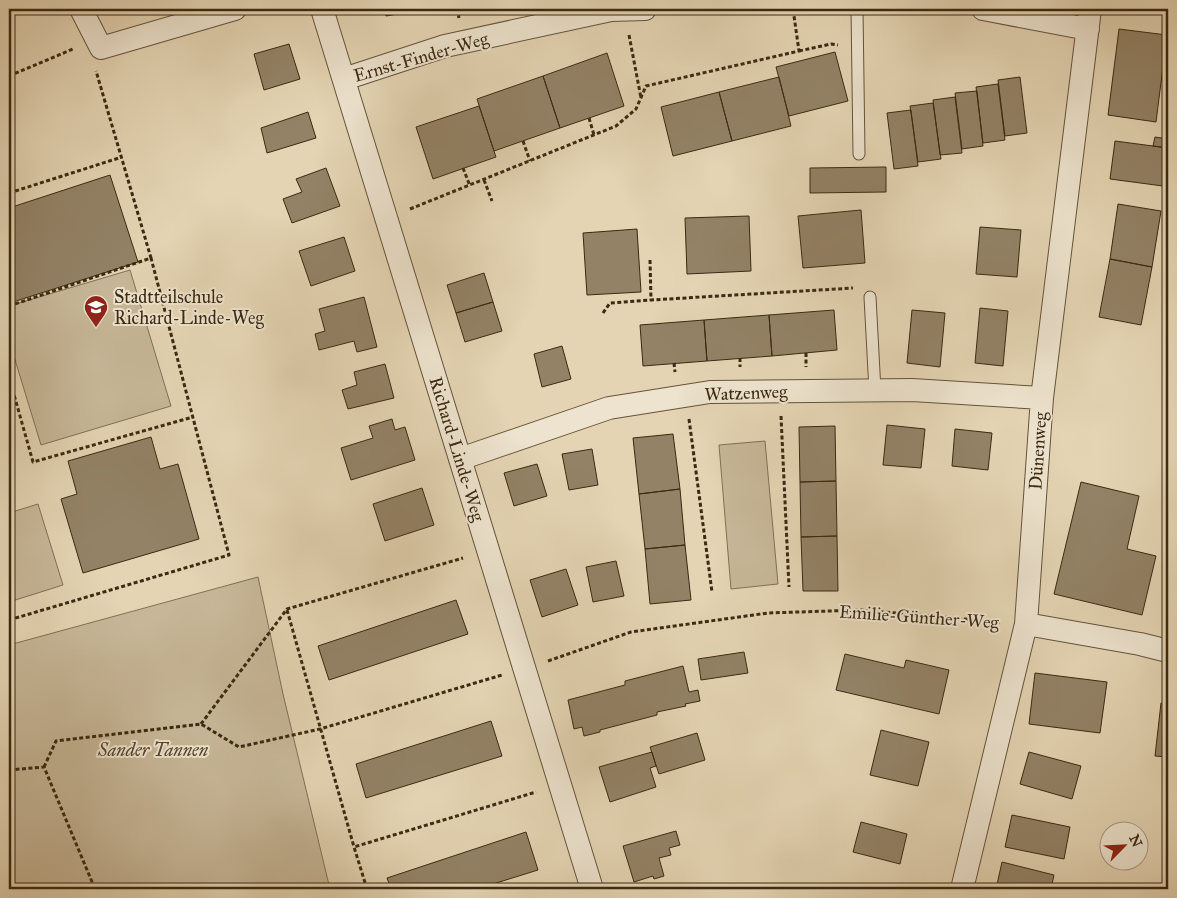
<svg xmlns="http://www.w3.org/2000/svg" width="1177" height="898" font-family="'IM FELL Great Primer',serif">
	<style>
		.green { fill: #c7b798; stroke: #817055 }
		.building { fill: #938266; stroke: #3b2a12 }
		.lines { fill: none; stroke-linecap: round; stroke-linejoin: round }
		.lane-casing { stroke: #65543a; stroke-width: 13 }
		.street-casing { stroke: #65543a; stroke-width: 24 }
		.path { stroke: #3b2a12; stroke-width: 3; stroke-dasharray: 4 2.5; stroke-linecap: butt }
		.lane { stroke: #ede3ce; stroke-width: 11 }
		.street { stroke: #ede3ce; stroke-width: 22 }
		.labels { text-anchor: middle; stroke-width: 4; stroke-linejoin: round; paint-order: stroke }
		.street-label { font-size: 18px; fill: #3b2a12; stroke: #ede3ce }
		.poi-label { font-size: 18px; fill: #3b2a12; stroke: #ede3ce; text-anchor: start }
		.park-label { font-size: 18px; font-style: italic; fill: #57462d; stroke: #ede3ce }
	</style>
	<rect width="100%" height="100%" fill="#e4d4b3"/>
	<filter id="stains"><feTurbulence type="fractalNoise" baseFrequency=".004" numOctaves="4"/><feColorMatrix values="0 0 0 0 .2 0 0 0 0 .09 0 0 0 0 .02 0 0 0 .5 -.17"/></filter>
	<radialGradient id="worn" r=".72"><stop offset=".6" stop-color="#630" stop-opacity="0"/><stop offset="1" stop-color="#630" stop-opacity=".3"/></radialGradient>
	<path class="green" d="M130,270L171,406L41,445L9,340V306Z
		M765,441L778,584L731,589L719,445Z
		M38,504L63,585L9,602V513Z
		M258,577L283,694L330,889H9V645Z"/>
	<path class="building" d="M385,9H426L386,16Z
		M1119,29L1167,35L1156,122L1108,115Z
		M289,44L300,79L264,90L254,54Z
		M835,52L848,101L789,116L776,67Z
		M607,53L624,106L560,128L543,76Z
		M543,76L560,128L494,151L477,99Z
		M779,77L791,126L732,141L719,92Z
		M1020,77L1027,133L1005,136L998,80Z
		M998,84L1005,140L983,143L976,87Z
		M977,91L983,146L962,149L955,93Z
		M719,92L732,141L673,156L661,107Z
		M955,97L962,153L940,155L933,100Z
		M933,103L941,159L918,162L910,106Z
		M479,106L496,157L433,179L416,127Z
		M911,110L918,166L894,169L887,113Z
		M308,112L316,138L267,153L261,128Z
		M1155,137L1168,139V179H1164L1168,148L1153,146Z
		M1115,141L1168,148L1163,186L1110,179Z
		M886,167V192L810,193V168Z
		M326,168L340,206L292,223L283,199L302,192L296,179Z
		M110,175L138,262L13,302L9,289V208Z
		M1118,204L1161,211L1152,267L1110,259Z
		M861,210L865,263L803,268L798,216Z
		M749,216L751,271L687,274L685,218Z
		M980,227L1021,230L1017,277L976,274Z
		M637,229L641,292L587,295L583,233Z
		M344,237L355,271L311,286L299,251Z
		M1110,259L1152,267L1141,325L1099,317Z
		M484,273L493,302L456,313L447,285Z
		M364,297L377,347L357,352L354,341L319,350L315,334L325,331L319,309Z
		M493,302L502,331L465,342L456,313Z
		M980,308L1008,311L1003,366L975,363Z
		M834,310L837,350L772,356L769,315Z
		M912,310L945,313L940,367L907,363Z
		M769,315L772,356L707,361L704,320Z
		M704,320L707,361L643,366L640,325Z
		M562,346L571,379L542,387L534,354Z
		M385,364L394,398L348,409L342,390L357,385L354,372Z
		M392,419L395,430L405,427L415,460L351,480L341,448L373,438L369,426Z
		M887,425L925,429L921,468L883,465Z
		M835,426L836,481L800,482L799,427Z
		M955,429L992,433L988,470L952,466Z
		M673,434L680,489L639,494L633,438Z
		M151,437L160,469L178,464L199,539L83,573L61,499L77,494L68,461Z
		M592,449L598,485L569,490L562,454Z
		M537,464L547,496L514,506L504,473Z
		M836,481L837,536L801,537L800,482Z
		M1081,482L1139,496L1127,549L1156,556L1142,615L1054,594Z
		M422,488L434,525L385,541L373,504Z
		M680,489L685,545L645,549L639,494Z
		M837,536L838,591H803L801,537Z
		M685,545L691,600L650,604L645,549Z
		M616,561L624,596L593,602L586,567Z
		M566,569L578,605L542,617L530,580Z
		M456,600L468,634L329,680L318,646Z
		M744,652L748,673L701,680L698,659Z
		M845,654L904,668L906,660L949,670L939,714L836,690Z
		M683,666L689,692L698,690L700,701L685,704L686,706L657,712V715L600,730V732L584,736L582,727L574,729L568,700L625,685V681Z
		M1035,673L1107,682L1100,733L1029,724Z
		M1161,703L1168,704V757L1155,756Z
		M491,721L502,756L366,798L356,764Z
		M881,730L929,742L918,786L870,775Z
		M697,733L705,760L659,774L650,747Z
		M652,752L656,766L650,768L656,787L610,802L599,767Z
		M1029,752L1081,766L1072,799L1020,784Z
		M1012,815L1070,827L1064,859L1005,847Z
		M861,822L907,834L900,864L853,852Z
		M676,831L680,845L669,848L671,855L659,858L664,876L654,879L653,876L634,882L623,846Z
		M526,832L538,870L477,889H391L387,878Z
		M1002,862L1054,875L1051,889H996Z"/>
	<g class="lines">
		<g class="lane-casing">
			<path id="lane" d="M857,9L859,154
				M870,297L875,391"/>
		</g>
		<g class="street-casing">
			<path id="street" d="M81,9L101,48L235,9
				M322,9L592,889
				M983,9L1088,29
				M344,79L445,46L611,10L645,9
				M460,459L609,408L710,392L912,390L1042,398
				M1026,624L1140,644L1168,651
				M962,889L1026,624L1042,398L1090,9"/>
		</g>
		<path class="path" d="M457,9L459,18
			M629,35L641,98
			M799,51L831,44L838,45
			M9,76L73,49
			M589,118L594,135
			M523,141L530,161
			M463,168L470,186
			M484,180L492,201
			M9,193L122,157
			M410,209L616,126L636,109L646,86L799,51L793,9
			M650,260L651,300L853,288
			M9,306L151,258L96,71
			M603,313L610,303L651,300
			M806,353V367
			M740,358V367
			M674,363L675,372
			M9,377L33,462L193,417
			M781,416L789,587
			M689,419L712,592
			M287,610L354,847
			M9,620L229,555L151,258
			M548,661L631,632L768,613L861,610L1000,622
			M201,724L287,609L463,558
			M44,767L56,741L201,724L239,747L320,729L502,675
			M9,770L44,767L95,889
			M367,889L354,847L536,792"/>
		<use href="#lane" class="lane"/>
		<use href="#street" class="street"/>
	</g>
	<defs>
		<g id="school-pin" transform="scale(1.25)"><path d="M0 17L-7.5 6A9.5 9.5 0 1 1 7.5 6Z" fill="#8f2418" stroke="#ede3ce"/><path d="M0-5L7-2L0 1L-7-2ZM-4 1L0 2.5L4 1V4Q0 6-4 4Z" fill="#fff"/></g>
	</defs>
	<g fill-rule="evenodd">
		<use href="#school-pin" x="96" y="307"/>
	</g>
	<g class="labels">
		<g class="street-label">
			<text transform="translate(421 57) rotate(-16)" y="6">Ernst-Finder-Weg</text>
			<text transform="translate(746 393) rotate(-2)" y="6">Watzenweg</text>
			<text transform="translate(457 449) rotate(73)" y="6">Richard-Linde-Weg</text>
			<text transform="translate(1038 451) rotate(-86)" y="6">Dünenweg</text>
			<text transform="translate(919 617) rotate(4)" y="6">Emilie-Günther-Weg</text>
		</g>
		<g class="poi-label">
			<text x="114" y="303">Stadtteilschule<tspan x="114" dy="21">Richard-Linde-Weg</tspan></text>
		</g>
		<g class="park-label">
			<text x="153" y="756">Sander Tannen</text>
		</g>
	</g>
	<rect width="1177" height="898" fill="none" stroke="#e4d4b3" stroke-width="30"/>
	<rect x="10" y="10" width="1157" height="878" fill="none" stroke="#3b2a12" stroke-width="2.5"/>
	<rect x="15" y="15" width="1147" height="868" fill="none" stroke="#3b2a12"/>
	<g transform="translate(1124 846) rotate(66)"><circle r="24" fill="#ede3ce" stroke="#a69983"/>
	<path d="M0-4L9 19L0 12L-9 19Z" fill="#8f2418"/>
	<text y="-8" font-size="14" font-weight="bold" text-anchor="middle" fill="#3b2a12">N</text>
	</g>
	<rect width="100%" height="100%" filter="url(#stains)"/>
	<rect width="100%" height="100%" fill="url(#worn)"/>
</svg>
